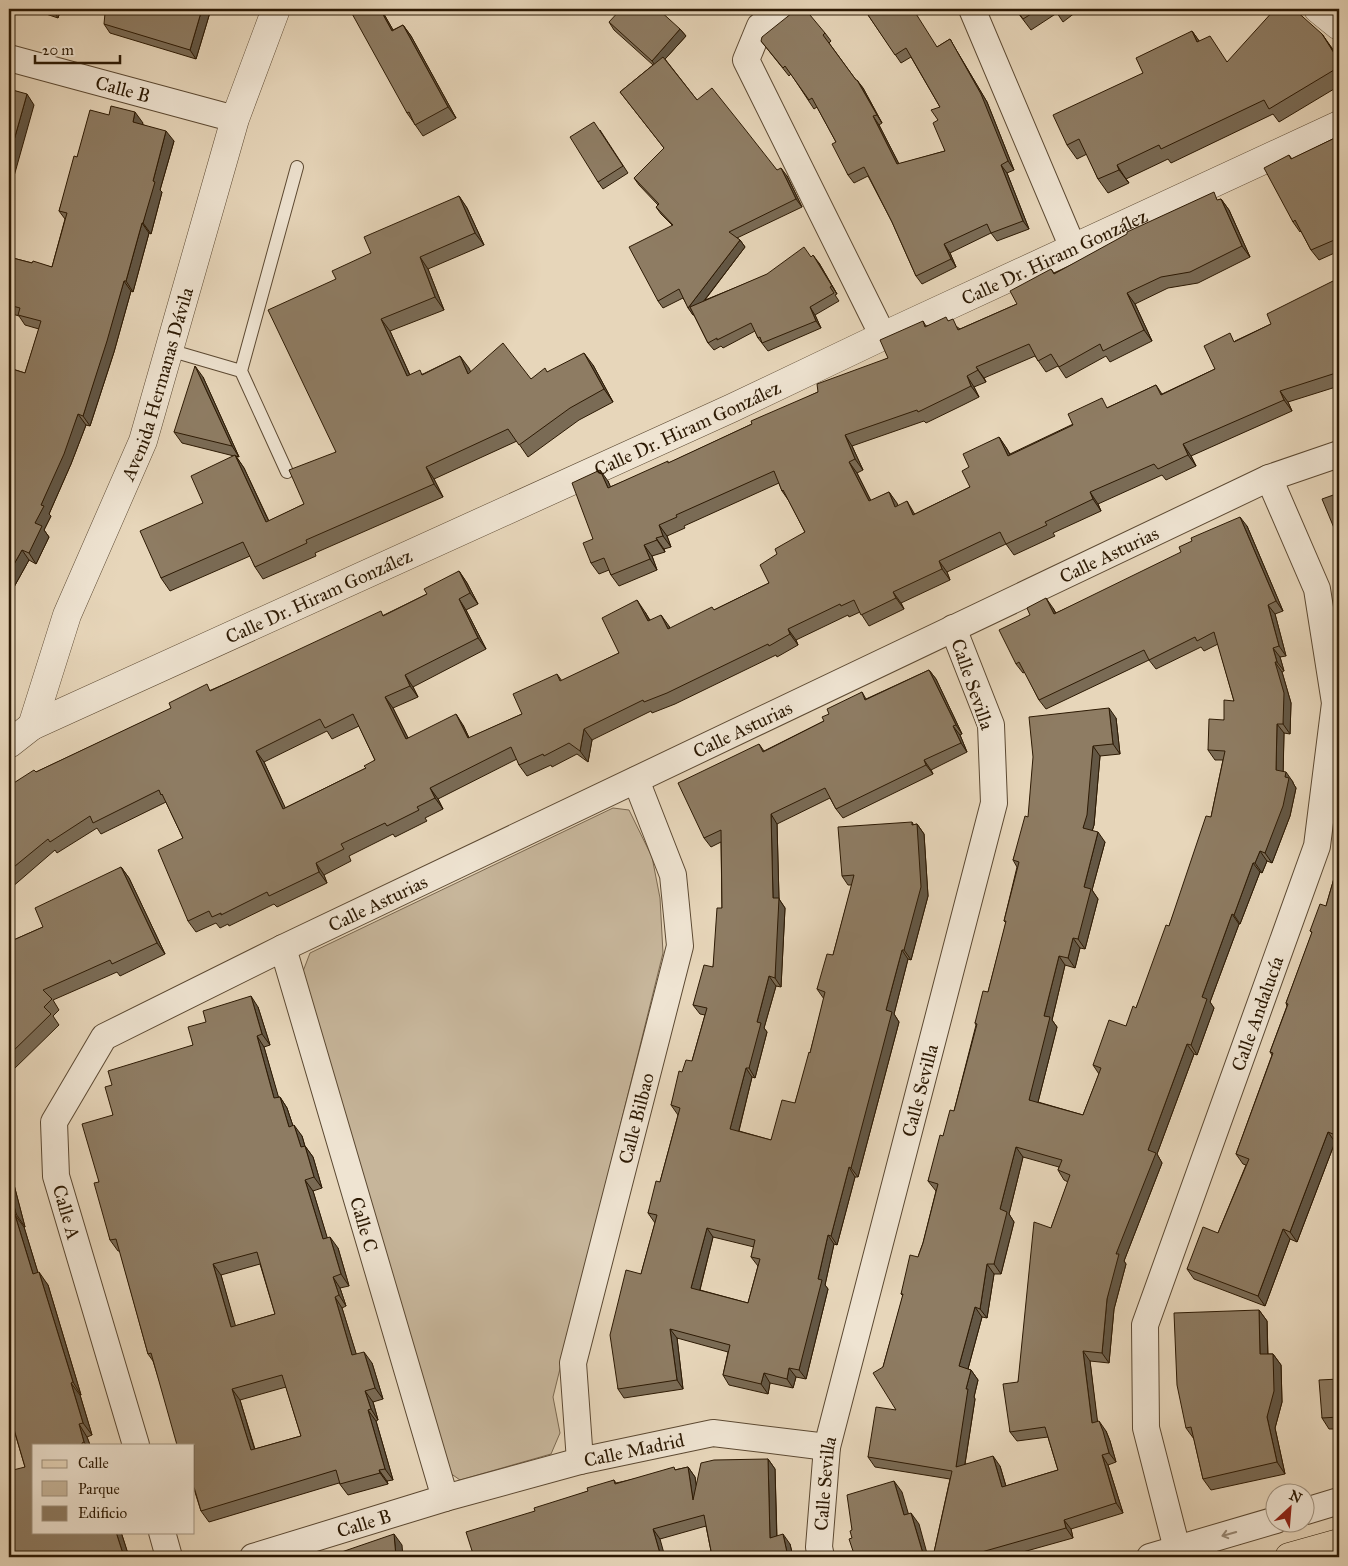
<svg xmlns="http://www.w3.org/2000/svg" width="1348" height="1566" font-family="'IM FELL Great Primer',serif">
	<style>
		.green { fill: #c7b69b; stroke: #7a6850 }
		.lines { fill: none; stroke-linecap: round; stroke-linejoin: round }
		.service-casing { stroke: #5c4932; stroke-width: 14 }
		.minor-casing { stroke: #5c4932; stroke-width: 28 }
		.tertiary-casing { stroke: #5c4932; stroke-width: 29 }
		.primary-casing { stroke: #2d1a04; stroke-width: 29 }
		.service { stroke: #efe4d2; stroke-width: 12 }
		.minor { stroke: #efe4d2; stroke-width: 26 }
		.tertiary { stroke: #efe4d2; stroke-width: 28 }
		.primary { stroke: #e7d6ba; stroke-width: 28 }
		.wall { fill: #7a6b55; stroke: #2d1a04; fill-rule: evenodd }
		.shaded-wall { fill: #635745; stroke: #2d1a04 }
		.building { fill: #8e7c63; stroke: #2d1a04; fill-rule: evenodd }
		.oneway { stroke: #988975 }
		.labels { text-anchor: middle; stroke-width: 5; stroke-linejoin: round; paint-order: stroke }
		.street-label { font-size: 19px; fill: #2d1a04; stroke: #efe4d2 }
	</style>
	<rect width="100%" height="100%" fill="#e7d6ba"/>
	<filter id="stains"><feTurbulence type="fractalNoise" baseFrequency=".004" numOctaves="4"/><feColorMatrix values="0 0 0 0 .2 0 0 0 0 .09 0 0 0 0 .02 0 0 0 .5 -.17"/></filter>
	<radialGradient id="worn" r=".72"><stop offset=".6" stop-color="#630" stop-opacity="0"/><stop offset="1" stop-color="#630" stop-opacity=".3"/></radialGradient>
	<path class="green" d="M613,808L629,810L652,857L660,898L663,953L553,1397L560,1433L551,1454L460,1480L450,1473L302,974L310,953Z"/>
	<g class="lines">
		<g class="service-casing">
			<path id="service" d="M169,350L241,371L287,472
				M241,371L297,167"/>
		</g>
		<g class="minor-casing">
			<g id="minor">
				<path d="M788,9L760,26L746,60L883,336"/>
				<path d="M972,9L1073,248"/>
				<path id="s1" d="M9,58L235,119"/>
				<path id="s2" d="M283,948L445,1498"/>
				<path id="s3" d="M136,1445L56,1176L54,1122L104,1037L283,948L1269,478L1339,454"/>
				<path id="s4" d="M580,1461L573,1363L680,946L673,875L636,780"/>
				<path d="M1306,1511L1339,1501"/>
				<path d="M162,1532L169,1557"/>
				<path id="s5" d="M1177,1549L1146,1428L1145,1325L1317,846L1335,703L1317,589L1269,478"/>
				<path id="s6" d="M253,1557L445,1498L580,1461L713,1433L827,1447"/>
				<path id="s7" d="M821,1557L819,1547L827,1447L994,803L991,725L953,628"/>
				<path d="M1150,1557L1276,1520"/>
			</g>
		</g>
		<g class="tertiary-casing">
			<g id="tertiary">
				<path d="M1318,9L1339,26"/>
				<path id="s8" d="M32,726L67,615L143,441L235,119L276,9"/>
				<path id="s9" d="M9,744L32,726L732,408L883,336L1339,125"/>
			</g>
		</g>
		<g class="primary-casing">
			<path id="primary" d="M1289,1557L1339,1543"/>
		</g>
		<use href="#service" class="service"/>
		<use href="#minor" class="minor"/>
		<use href="#tertiary" class="tertiary"/>
		<use href="#primary" class="primary"/>
	</g>
	<path class="wall" d="M31,9H61L58,18Z
		M211,9L196,59L110,33L104,24Z
		M381,9L393,30L403,25L411,36L456,118L423,136L407,113Z
		M864,9L937,47L950,39L955,48L987,102L1014,170L1007,173L1029,229L997,241L991,233L950,253L956,267L922,284L916,276L892,222L868,176L854,183L848,175L836,142L817,107L814,109L791,74L789,76L761,41L825,33L831,41L829,43L856,80L863,88L882,123L879,125L899,164L945,151L938,120L940,107L911,57L901,63Z
		M1015,9H1080L1063,22L1057,13L1031,30Z
		M609,22L680,29L686,36L665,59L697,100L777,170L787,176L802,207L737,238L740,240L745,247L705,300L811,257L819,263L837,294L835,295L839,301L815,315L821,328L768,351L758,338L755,331L723,348L721,346L714,350L708,343L694,315H693L683,298L663,308L658,301L672,225L661,214L656,207L658,205L639,185L634,178L664,148L620,92L653,65L614,30Z
		M1192,31L1199,41L1227,62L1322,34L1339,60V86L1279,122L1273,114L1171,163L1168,159L1126,179L1129,183L1108,193L1098,179L1087,154L1077,159L1067,145L1143,73Z
		M109,115L143,123L142,124L174,141L160,190L162,192L151,234L149,233L133,292L131,291L114,352L90,426L86,425L71,464L49,514L51,516L44,530L49,537L36,564L29,560L9,596V368L25,373L39,329L25,325L19,316L9,313V257L32,263L52,267L65,219L59,211L77,157Z
		M600,130L628,173L603,189L598,182Z
		M1339,136V251L1319,260L1311,250L1301,231L1300,232L1293,222L1289,155L1292,159Z
		M459,196L467,208L484,245L428,269L444,310L390,331L410,375L423,374L460,356L470,372L531,379L548,372L593,365L613,402L579,420L528,457L517,441L434,479L443,497L315,553L316,556L263,579L255,567L250,556L170,591L161,578L203,503L234,456L182,443L174,432L203,377L239,457L236,456L244,468L269,521L304,504L336,452V279L371,253Z
		M1221,199L1229,210L1250,257L1198,283L1168,288L1135,304L1152,341L1110,362L1106,356L1066,378L1058,366L1046,372L1035,356L984,378L986,382L974,387L979,397L963,405L926,423L924,421L852,446L863,470L857,473L871,501L889,492L898,506L914,513L915,514L970,487L969,467L999,437L1007,449L1010,454L1109,407L1156,385L1162,394L1215,369L1235,341L1271,324L1339,278V386L1288,402L1292,411L1191,456L1196,466L1166,480L1162,475L1098,504L1101,511L1053,533L1055,536L1014,555L1006,544L947,572L950,580L901,603L904,609L869,626L860,612L849,617L848,615L796,640L798,645L777,657L776,655L675,704L652,713L651,711L592,740L588,762L577,754L552,767L551,765L527,776L519,765L517,759L438,799L443,809L425,818L427,821L395,837L393,834L349,856L351,861L324,875L327,883L277,907L274,904L229,926L228,924L220,928L216,923L196,932L188,921L183,838L166,802L101,834L97,828L57,853L55,850L11,888L13,891L9,895V786L36,772L211,690L384,615L427,594L459,571L467,583L478,604L466,610L486,649L413,687L418,697L393,708L408,738L463,725L469,738L522,714L557,674L562,681L619,653L645,612L650,620L669,626L670,629L714,610L769,583L777,554L805,532L789,501L782,491L779,483L684,526L685,528L667,536L671,547L664,549L665,552L652,556L657,570L619,586L611,575L609,570L599,574L591,563L593,539L608,481L610,487L669,463L752,424L888,358L923,321L926,326L949,321L960,329L1017,304L1051,269L1054,273ZM359,726L375,760L366,768L285,808L264,762L327,731L332,739Z
		M1247,526L1283,611L1275,614L1286,656L1280,657L1284,671L1282,672L1291,703L1290,734L1284,733L1283,771L1293,782V783L1296,788L1290,816L1272,863L1267,861L1262,873L1260,872L1240,924H1239L1210,1002L1214,1008L1197,1055L1194,1054L1157,1154L1162,1163L1124,1261L1126,1264L1114,1309L1109,1363L1090,1361L1097,1422L1106,1431L1110,1441L1116,1462L1108,1465L1123,1513L1071,1529L1073,1538L1005,1557H933L950,1479L875,1467L868,1457L896,1410L883,1367L903,1296L901,1294L918,1257L923,1243L936,1191L928,1181L943,1136L954,1111L976,1025L975,1023L988,992L1006,923L1004,921L1017,867L1013,860L1028,817L1116,718L1120,754L1100,756L1094,825L1092,831L1105,842L1092,890L1098,899L1085,949L1080,948L1075,968L1065,965L1052,1020L1057,1027L1038,1102L1083,1115L1099,1074L1093,1065L1126,1026L1136,1008L1169,926L1211,817L1223,760H1215L1208,750L1234,701L1218,644L1204,651L1201,647L1156,669L1149,660L1046,709L1039,700L1025,672L1023,673L1016,664L1053,608L1056,613ZM1023,1157L1059,1167L1058,1170L1064,1180L1068,1182L1051,1228L1018,1382L1010,1432L1017,1441L1048,1437L1058,1470L1006,1486L1000,1466L965,1464L975,1399L974,1397L978,1380L971,1370L968,1369L982,1317L987,1318L994,1274H1001L1014,1222L1009,1214Z
		M929,670L936,679L962,734L960,735L967,752L931,770L933,774L843,818L836,809L830,798L777,824L779,899L785,908L781,987L776,986L764,1028L767,1032L755,1078L752,1077L739,1131L771,1140L795,1103L810,1053L824,999L817,989L833,955L852,885H848L842,876L913,825L917,824L924,834L928,896L911,960L908,959L894,1014L899,1022L858,1177H855L837,1245L834,1244L825,1285L828,1289L806,1379L796,1377L793,1388L770,1383L768,1394L729,1385L723,1375L728,1352L677,1338L683,1389L624,1398L618,1389L641,1274L655,1223L648,1213L660,1182L678,1115L671,1105L682,1072L692,1061L705,1015L700,1014L693,1005L713,967L722,908L721,842L711,847L704,838L759,744L764,751L824,721L829,714L862,692L866,699ZM713,1237L754,1247L751,1257L758,1266L748,1303L700,1290Z
		M1339,861V1143L1335,1142L1297,1242L1290,1239L1265,1306L1194,1279L1187,1269L1218,1233L1246,1165L1243,1164L1236,1154L1272,1055L1270,1052L1287,1006L1286,1003L1312,933L1310,931L1326,906Z
		M121,867L129,878L165,954L120,976L117,972L53,1000L59,1010L53,1016L59,1025L13,1070L9,1079V942L43,927Z
		M258,1007L270,1045L264,1047L278,1097H280L287,1108L293,1126L302,1136L305,1146L313,1157L322,1188L313,1191L327,1238L338,1248L349,1286L340,1288L346,1306L342,1308L356,1354L372,1363L383,1399L373,1402L378,1420L376,1421L393,1480L387,1481L388,1484L348,1495L339,1483L209,1522L201,1511L153,1361L148,1354L120,1251H118L110,1240L99,1182L113,1115L112,1085L193,1045ZM260,1264L275,1314L235,1326L221,1275ZM286,1387L301,1436L255,1449L240,1400Z
		M9,1176L13,1181L25,1227H24L38,1273L48,1285L81,1395H80L92,1435L87,1437L90,1445H34L121,1532L129,1557H9L25,1467L11,1420H9Z
		M1259,1310L1267,1321L1268,1354H1273L1281,1365L1282,1402L1275,1428L1285,1474L1211,1490L1203,1479L1194,1439L1186,1428Z
		M1339,1379V1429H1329L1322,1418Z
		M768,1459L775,1469L777,1536L790,1544L793,1557H709L712,1556L706,1526L660,1539L535,1511L588,1491L614,1480L616,1483L688,1467L695,1477L696,1485Z"/>
	<path class="shaded-wall" d="M52,9H61L58,18Z
		M202,9H211L196,59L190,50Z
		M380,9H381L400,42L392,31Z
		M403,25L411,36L456,118L448,107Z
		M680,29L686,36L657,68L652,61Z
		M1192,31L1202,45L1197,42Z
		M1322,34L1332,48L1339,60V61Z
		M950,39L955,48L987,102L1014,170L1008,161Z
		M857,80L863,88L882,123L877,115Z
		M27,94L34,105L9,194V158Z
		M135,112L143,123L140,132L133,122Z
		M873,116L879,125L903,172L897,164Z
		M166,131L174,141L160,190L162,192L151,234L143,223L153,181Z
		M1001,165L1007,173L1029,229L1023,221Z
		M1117,165L1126,179L1129,183L1119,170Z
		M781,168L787,176L802,207L796,199Z
		M459,196L467,208L484,245L475,233Z
		M1221,199L1229,210L1250,257L1242,246Z
		M9,205L11,208L9,214Z
		M142,223L149,233L133,292L126,281Z
		M740,240L745,247L693,315L688,308Z
		M944,244L950,253L956,267L951,259Z
		M813,255L819,263L837,294L832,286Z
		M420,257L428,269L444,310L435,297Z
		M124,281L131,291L114,352L90,426L83,416Z
		M1127,293L1135,304L1152,341L1144,330Z
		M810,307L815,315L821,328L816,321Z
		M381,319L390,331L416,389L407,376Z
		M584,353L593,365L613,402L604,389Z
		M460,356L469,368L477,386L468,374Z
		M195,366L203,377L239,457L232,446Z
		M976,367L984,378L986,382Z
		M967,376L974,387L979,397L971,386Z
		M1280,391L1288,402L1292,411L1284,400Z
		M78,414L86,425L71,464L49,514L51,516L44,530L49,537L36,564L29,553L35,523L41,505Z
		M845,435L852,446L863,470L855,459Z
		M999,437L1007,449L1016,467L1008,456Z
		M1183,444L1191,456L1196,466L1188,455Z
		M235,455L244,468L275,535L266,522Z
		M849,462L857,473L877,513L869,501Z
		M426,467L434,479L443,497L434,484Z
		M600,470L608,481L616,499L608,488Z
		M889,492L897,503L903,518L895,507Z
		M1090,492L1098,504L1101,511L1093,499Z
		M907,501L914,513L921,526L913,515Z
		M1240,517L1247,526L1283,611L1276,601Z
		M659,525L667,536L671,547L663,536Z
		M656,538L664,549L665,552L657,540Z
		M644,545L652,556L657,570L650,559Z
		M22,550L29,560L9,596V573Z
		M939,561L947,572L950,580L942,569Z
		M459,571L467,583L478,604L470,593Z
		M893,592L901,603L904,609L896,598Z
		M1046,598L1053,608L1061,624L1054,614Z
		M459,599L466,610L486,649L478,638Z
		M637,600L645,612L656,632L648,621Z
		M1268,605L1275,614L1286,656L1279,646Z
		M661,615L669,626L676,641L668,629Z
		M788,629L796,640L798,645L790,634Z
		M1273,648L1280,657L1284,671L1277,662Z
		M1275,662L1282,672L1291,703L1290,734L1283,724Z
		M929,670L936,679L962,734L956,725Z
		M405,675L413,687L418,697L410,686Z
		M385,697L393,708L414,750L406,739Z
		M1109,708L1116,718L1120,754L1113,744Z
		M456,714L463,725L475,750L468,738Z
		M1277,724L1284,733L1283,779L1276,770Z
		M953,726L960,735L967,752L961,743Z
		M584,729L592,740L588,762L580,751Z
		M1093,746L1100,756L1094,825L1090,838L1083,828Z
		M256,751L264,762L291,820L283,809Z
		M924,760L931,770L933,774L926,765Z
		M1286,772L1293,782V783L1296,788L1290,816L1272,863L1265,853Z
		M430,788L438,799L443,809L435,798Z
		M771,814L777,824L779,899L785,908L781,987L775,978Z
		M912,822L917,831V824L924,834L928,896L911,960L904,950Z
		M1098,832L1105,842L1092,890L1098,899L1085,949L1078,939L1084,887Z
		M1260,851L1267,861L1262,873L1255,863Z
		M316,863L324,875L327,883L319,872Z
		M1253,863L1260,872L1240,924L1234,915Z
		M121,867L129,878L165,954L157,943Z
		M1232,914L1239,924L1210,1002L1214,1008L1197,1055L1191,1045L1202,997Z
		M1073,938L1080,948L1075,968L1068,958Z
		M902,950L908,959L894,1014L899,1022L858,1177L851,1168L886,1010Z
		M1059,956L1065,965L1052,1020L1057,1027L1036,1110L1029,1100L1044,1016Z
		M769,976L776,986L764,1028L767,1032L755,1078L749,1068L757,1022Z
		M251,996L258,1007L270,1045L262,1034Z
		M257,1036L264,1047L282,1109L274,1098Z
		M1187,1044L1194,1054L1157,1154L1162,1163L1124,1261L1126,1264L1114,1309L1109,1363L1102,1353L1107,1299L1116,1254L1148,1150Z
		M9,1064L13,1070L9,1079Z
		M746,1068L752,1077L737,1138L730,1129Z
		M280,1097L287,1108L297,1138L289,1127Z
		M294,1125L302,1136L308,1158L301,1147Z
		M1328,1132L1335,1142L1297,1242L1290,1232Z
		M305,1146L313,1157L322,1188L314,1177Z
		M1016,1147L1023,1157L1009,1214L1014,1222L1001,1274L994,1264L1000,1209Z
		M849,1167L855,1177L837,1245L831,1236Z
		M9,1176L13,1181L25,1227L16,1214L9,1186Z
		M305,1180L313,1191L331,1250L323,1239Z
		M15,1215L24,1227L42,1286L33,1274Z
		M707,1228L713,1237L698,1297L691,1288Z
		M1283,1229L1290,1239L1265,1306L1258,1296Z
		M828,1235L834,1244L825,1285L828,1289L806,1379L799,1370L818,1279Z
		M330,1237L338,1248L349,1286L341,1274Z
		M213,1264L221,1275L239,1338L231,1327Z
		M987,1264L994,1274L987,1318L980,1309Z
		M39,1272L48,1285L81,1395L73,1382Z
		M333,1277L340,1288L346,1306L339,1295Z
		M335,1297L342,1308L360,1366L352,1355Z
		M975,1307L982,1317L966,1376L959,1366Z
		M1259,1310L1267,1321L1268,1366L1260,1354Z
		M670,1329L677,1338L683,1389L677,1380Z
		M1083,1351L1090,1361L1099,1433L1092,1423Z
		M364,1352L372,1363L383,1399L375,1388Z
		M1273,1354L1281,1365L1282,1402L1275,1428L1285,1474L1277,1462L1267,1417Z
		M789,1368L796,1377L793,1388L787,1379Z
		M971,1370L978,1380L974,1397L975,1399L963,1476L956,1467L966,1389Z
		M764,1373L770,1383L768,1394L761,1384Z
		M71,1383L80,1395L92,1435L83,1423Z
		M232,1389L240,1400L258,1461L251,1450Z
		M365,1391L373,1402L378,1420L371,1409Z
		M368,1410L376,1421L393,1480L385,1469Z
		M1099,1421L1106,1431L1110,1441L1116,1462L1109,1453Z
		M79,1424L87,1437L90,1445H86L84,1442Z
		M1102,1455L1108,1465L1123,1513L1116,1503Z
		M993,1456L1000,1466L1009,1497L1002,1487Z
		M768,1459L775,1469L777,1548L770,1538Z
		M688,1467L695,1477L700,1510L693,1500Z
		M379,1470L387,1481L388,1484L380,1473Z
		M894,1481L902,1492L912,1526L904,1515Z
		M911,1513L919,1524L928,1557H924Z
		M1064,1520L1071,1529L1073,1538L1066,1528Z
		M653,1529L660,1539L665,1557H661Z
		M116,1532H121L129,1557H124Z
		M394,1534L402,1545L403,1557H396Z
		M783,1534L790,1544L793,1557H788Z"/>
	<path class="building" d="M107,9H202L190,50L104,24L105,13Z
		M352,9H380L392,31L403,25L448,107L415,125L409,112L407,113L350,10Z
		M621,9H658L680,29L652,61L609,22Z
		M797,9H805L825,33L823,35L856,80H857L877,115L873,116L897,164L945,151L933,123L938,120L931,110L940,107L906,48L895,55L864,9H913L937,47L950,39L981,94L1008,161L1001,165L1023,221L991,233L987,224L944,244L951,259L916,276L892,222L864,167L848,175L832,144L836,142L812,98L809,100L785,66L783,68L761,41L762,37Z
		M1016,9H1039L1023,19Z
		M1275,9H1294L1322,34L1339,61V67L1269,109L1264,100L1161,149L1159,145L1117,165L1119,170L1098,179L1079,139L1067,145L1053,115L1143,73L1136,58L1192,31L1197,42L1210,36L1227,62Z
		M663,57L697,100L712,88L744,128L777,170L781,168L796,199L729,232L740,240L688,308L679,289L658,301L629,247L673,225L656,207L659,204L634,178L664,148L620,92Z
		M9,89L27,94L9,158Z
		M111,106L135,112L133,122L166,131L153,181L155,182L143,223H142L126,281H124L107,341L83,416L78,414L64,454L41,505L44,506L35,523L42,526L29,553L22,550L9,573V368L25,373L41,321L18,315L20,308L9,305V257L32,263L33,261L52,267L67,213L59,211L74,156L77,157L90,110L109,115Z
		M594,122L623,166L598,182L570,137Z
		M1339,136V238L1311,250L1295,220L1293,222L1264,168L1289,155L1291,159Z
		M1214,192L1217,200L1221,199L1242,246L1190,272L1161,277L1127,293L1144,330L1103,351L1100,344L1059,367L1051,354L1038,361L1029,344L976,367L978,370L967,376L971,386L955,394L918,412L917,410L845,435L855,459L849,462L869,501L889,492L895,507L907,501L913,515L970,487L962,471L969,467L963,454L999,437L1008,456L1073,425L1068,414L1102,398L1107,408L1156,385L1161,395L1215,369L1204,346L1230,333L1234,342L1271,324L1267,314L1339,278V372L1280,391L1284,400L1183,444L1188,455L1158,469L1154,464L1090,492L1093,499L1045,522L1047,525L1006,544L1000,532L939,561L942,569L893,592L896,598L861,615L854,600L841,606L840,604L788,629L790,634L769,646L768,644L667,693L644,702L643,700L584,729L580,751L569,743L544,756L543,754L519,765L511,747L430,788L435,798L417,807L419,810L387,826L385,823L341,844L344,849L316,863L319,872L269,896L267,892L221,915V913L212,917L209,911L188,921L158,850L183,838L162,794L161,795L159,790L93,823L90,816L50,842L48,839L9,871V786L34,770L36,772L171,708L169,703L207,684L210,691L381,611L383,616L427,594L424,589L459,571L470,593L459,599L478,638L405,675L410,686L385,697L406,739L456,714L468,738L522,714L513,694L557,674L560,681L619,653L602,618L637,600L648,621L661,615L668,629L712,607L714,610L769,583L760,565L777,554L775,549L805,532L783,490L782,491L774,471L676,515L677,517L659,525L663,536L656,538L657,540L644,545L650,559L611,575L604,558L591,563L583,543L593,539L572,483L600,470L608,488L668,461V463L752,424L751,421L818,392L817,384L888,358L880,340L923,321L925,327L946,317L948,321L953,319L958,330L1017,304L1010,291L1051,269L1054,274L1127,234V232ZM353,714L375,760L364,766L366,768L283,809L256,751L320,719L325,728Z
		M459,196L475,233L420,257L435,297L381,319L407,376L420,370L422,375L460,356L468,374L503,343L531,379L545,368L547,372L584,353L604,389L570,408L519,445L508,429L426,467L434,484L306,540L307,543L255,567L243,542L161,578L140,531L203,503L191,476L235,455L266,522L304,504L289,470L336,452L268,310L336,279L332,271L371,253L364,237Z
		M804,247L811,257L813,255L832,286L830,287L834,293L810,307L816,321L762,343L760,337L758,338L751,323L717,340V338L708,343L690,307L767,274Z
		M195,366L232,446L174,432Z
		M1339,493V540L1322,499Z
		M1240,517L1276,601L1268,605L1279,646L1273,648L1277,662H1275L1284,693L1283,724H1277L1276,770L1286,772L1285,777L1289,778L1283,806L1265,853L1260,851L1255,863H1253L1234,915L1232,914L1202,997L1207,999L1191,1045L1187,1044L1148,1150L1156,1153L1116,1254H1119L1107,1299L1102,1353L1083,1351L1092,1423L1099,1421L1103,1431L1109,1453L1102,1455L1116,1503L1064,1520L1066,1528L964,1557H933L952,1471L868,1457L876,1407L896,1410L873,1373L883,1367L903,1294H901L910,1255L918,1257L923,1243L938,1184L928,1181L940,1135L943,1136L950,1110L954,1111L977,1024L975,1023L983,991L988,992L1006,921H1004L1019,862L1013,860L1025,816L1028,817L1033,757L1029,717L1109,708L1113,744L1093,746L1087,815L1083,828L1098,832L1084,887L1091,889L1078,939L1073,938L1068,958L1059,956L1044,1016L1050,1017L1029,1100L1083,1115L1101,1068L1093,1065L1109,1020L1126,1026L1133,1006L1136,1008L1166,925L1169,926L1206,816L1211,817L1225,751L1208,750L1209,719L1224,720V700L1234,701L1214,632L1197,641L1195,637L1149,660L1144,650L1039,700L1019,662L1016,664L999,630L1030,615L1027,608L1046,598L1054,614L1181,552L1179,547L1192,541L1191,538ZM1016,1147L1062,1160L1058,1170L1070,1175L1051,1228L1034,1222L1018,1382L1003,1384L1010,1432L1045,1427L1058,1470L1002,1487L993,1456L956,1467L968,1389H966L971,1370L959,1366L975,1307L980,1309L987,1264H994L1007,1212L1000,1209Z
		M929,670L956,725L953,726L961,743L924,760L926,765L836,809L825,788L771,814L773,898H779L775,978L769,976L757,1022L761,1023L749,1068H746L730,1129L771,1140L782,1100L795,1103L809,1052L810,1053L825,992L817,989L827,954L833,955L854,875L842,876L838,827L912,822V825L917,824L921,887L904,950H902L886,1010L892,1012L851,1168L849,1167L831,1236L828,1235L818,1279L822,1280L799,1370L789,1368L787,1379L764,1373L761,1384L723,1375L730,1345L670,1329L677,1380L618,1389L610,1335L626,1270L641,1274L657,1215L648,1213L656,1181L660,1182L680,1108L671,1105L679,1071L682,1072L686,1060L692,1061L707,1008L693,1005L704,965L713,967L717,908H722L721,830L704,838L678,783L759,744L763,752L824,721L822,717L829,714L827,709L862,692L865,700ZM707,1228L755,1240L751,1257L760,1259L748,1303L691,1288Z
		M1339,861V1133L1338,1136L1328,1132L1290,1232L1283,1229L1258,1296L1187,1269L1203,1227L1218,1233L1249,1159L1236,1154L1273,1053L1270,1052L1288,1004L1286,1003L1312,932L1310,931L1320,904L1326,906Z
		M121,867L157,943L112,964L110,960L43,990L52,999L44,1007L51,1014L9,1055V942L43,927L35,908Z
		M251,996L262,1034L257,1036L274,1098L280,1097L289,1127L294,1125L301,1147L305,1146L314,1177L305,1180L323,1239L330,1237L341,1274L333,1277L339,1295L335,1297L352,1355L364,1352L375,1388L365,1391L371,1409L368,1410L385,1469L379,1470L380,1473L340,1484L336,1470L201,1511L194,1487V1445H177L151,1353L148,1354L116,1239L110,1240L94,1183L99,1182L82,1124L113,1115L105,1087L112,1085L108,1071L193,1045L188,1027L206,1022L203,1011ZM257,1252L275,1314L231,1327L213,1264ZM282,1375L301,1436L251,1450L232,1389Z
		M9,1186L16,1214L15,1215L33,1274L39,1272L73,1382L71,1383L83,1423L79,1424L84,1442L82,1443V1445H34V1532H116L124,1557H9V1471L25,1467L9,1412Z
		M1259,1310L1260,1354H1273L1274,1391L1267,1417L1277,1462L1203,1479L1191,1427L1186,1428L1177,1385L1174,1313Z
		M1339,1379V1417L1322,1418L1319,1380Z
		M768,1459L770,1538L783,1534L788,1557H709L712,1556L704,1515L653,1529L661,1557H474L466,1532L535,1511L534,1508L588,1491L587,1488L614,1480L615,1484L674,1467L675,1470L688,1467L693,1500L701,1463L714,1460Z
		M894,1481L904,1515L911,1513L924,1557H855L849,1539L852,1538L850,1531L852,1530L847,1495Z
		M394,1534L396,1557H327Z"/>
	<defs><path id="oneway-shaft" d="M-6 0H5M1.5-3L5.5 0L1.5 3" fill="none" stroke-width="1.6" stroke-linecap="round" stroke-linejoin="round" transform="scale(1.25)"/></defs>
	<use class="oneway" href="#oneway-shaft" transform="translate(1229 1534) rotate(164)"/>
	<g class="labels">
		<g class="street-label">
			<text dy="7" stroke="none"><textPath href="#s1" startOffset="118">Calle B</textPath></text>
			<text dy="7" stroke="none"><textPath href="#s9" startOffset="1154">Calle Dr. Hiram González</textPath></text>
			<text dy="7" stroke="none"><textPath href="#s8" startOffset="365">Avenida Hermanas Dávila</textPath></text>
			<text dy="7" stroke="none"><textPath href="#s9" startOffset="749">Calle Dr. Hiram González</textPath></text>
			<text dy="7" stroke="none"><textPath href="#s3" startOffset="1548">Calle Asturias</textPath></text>
			<text dy="7" stroke="none"><textPath href="#s9" startOffset="344">Calle Dr. Hiram González</textPath></text>
			<text transform="translate(973 684) rotate(71)" y="7">Calle Sevilla</text>
			<text dy="7" stroke="none"><textPath href="#s3" startOffset="1142">Calle Asturias</textPath></text>
			<text dy="7" stroke="none"><textPath href="#s3" startOffset="738">Calle Asturias</textPath></text>
			<text dy="7" stroke="none"><textPath href="#s5" startOffset="559">Calle Andalucía</textPath></text>
			<text dy="7" stroke="none"><textPath href="#s7" startOffset="479">Calle Sevilla</textPath></text>
			<text dy="7" stroke="none"><textPath href="#s4" startOffset="351">Calle Bilbao</textPath></text>
			<text transform="translate(67 1212) rotate(74)" y="7">Calle A</text>
			<text dy="7" stroke="none"><textPath href="#s2" startOffset="288">Calle C</textPath></text>
			<text dy="7" stroke="none"><textPath href="#s6" startOffset="396">Calle Madrid</textPath></text>
			<text dy="7" stroke="none"><textPath href="#s7" startOffset="74">Calle Sevilla</textPath></text>
			<text dy="7" stroke="none"><textPath href="#s6" startOffset="116">Calle B</textPath></text>
		</g>
	</g>
	<rect width="1348" height="1566" fill="none" stroke="#e7d6ba" stroke-width="30"/>
	<rect x="10" y="10" width="1328" height="1546" fill="none" stroke="#2d1a04" stroke-width="2.5"/>
	<rect x="15" y="15" width="1318" height="1536" fill="none" stroke="#2d1a04"/>
	<rect x="32" y="1444" width="162" height="90" fill="#efe4d2" stroke="#a19380"/>
	<rect x="42" y="1460" width="25" height="8" fill="#e7d6ba" stroke="#a19380"/>
	<text x="78" y="1468" font-size="15" fill="#2d1a04">Calle</text>
	<rect x="42" y="1481" width="25" height="15" fill="#c7b69b" stroke="#a19380"/>
	<text x="78" y="1494" font-size="15" fill="#2d1a04">Parque</text>
	<rect x="42" y="1506" width="25" height="15" fill="#8e7c63" stroke="#a19380"/>
	<text x="78" y="1518" font-size="15" fill="#2d1a04">Edificio</text>
	<g transform="translate(1290 1508) rotate(26)"><circle r="24" fill="#efe4d2" stroke="#a19380"/>
	<path d="M0-4L9 19L0 12L-9 19Z" fill="#8f2418"/>
	<text y="-8" font-size="14" font-weight="bold" text-anchor="middle" fill="#2d1a04">N</text>
	</g>
	<path d="M35 55v8h85v-8" fill="none" stroke="#2d1a04" stroke-width="2.5"/>
	<text x="42" y="55" font-size="15" fill="#2d1a04" stroke="#efe4d2" stroke-width="4" paint-order="stroke">20 m</text>
	<rect width="100%" height="100%" filter="url(#stains)"/>
	<rect width="100%" height="100%" fill="url(#worn)"/>
</svg>
